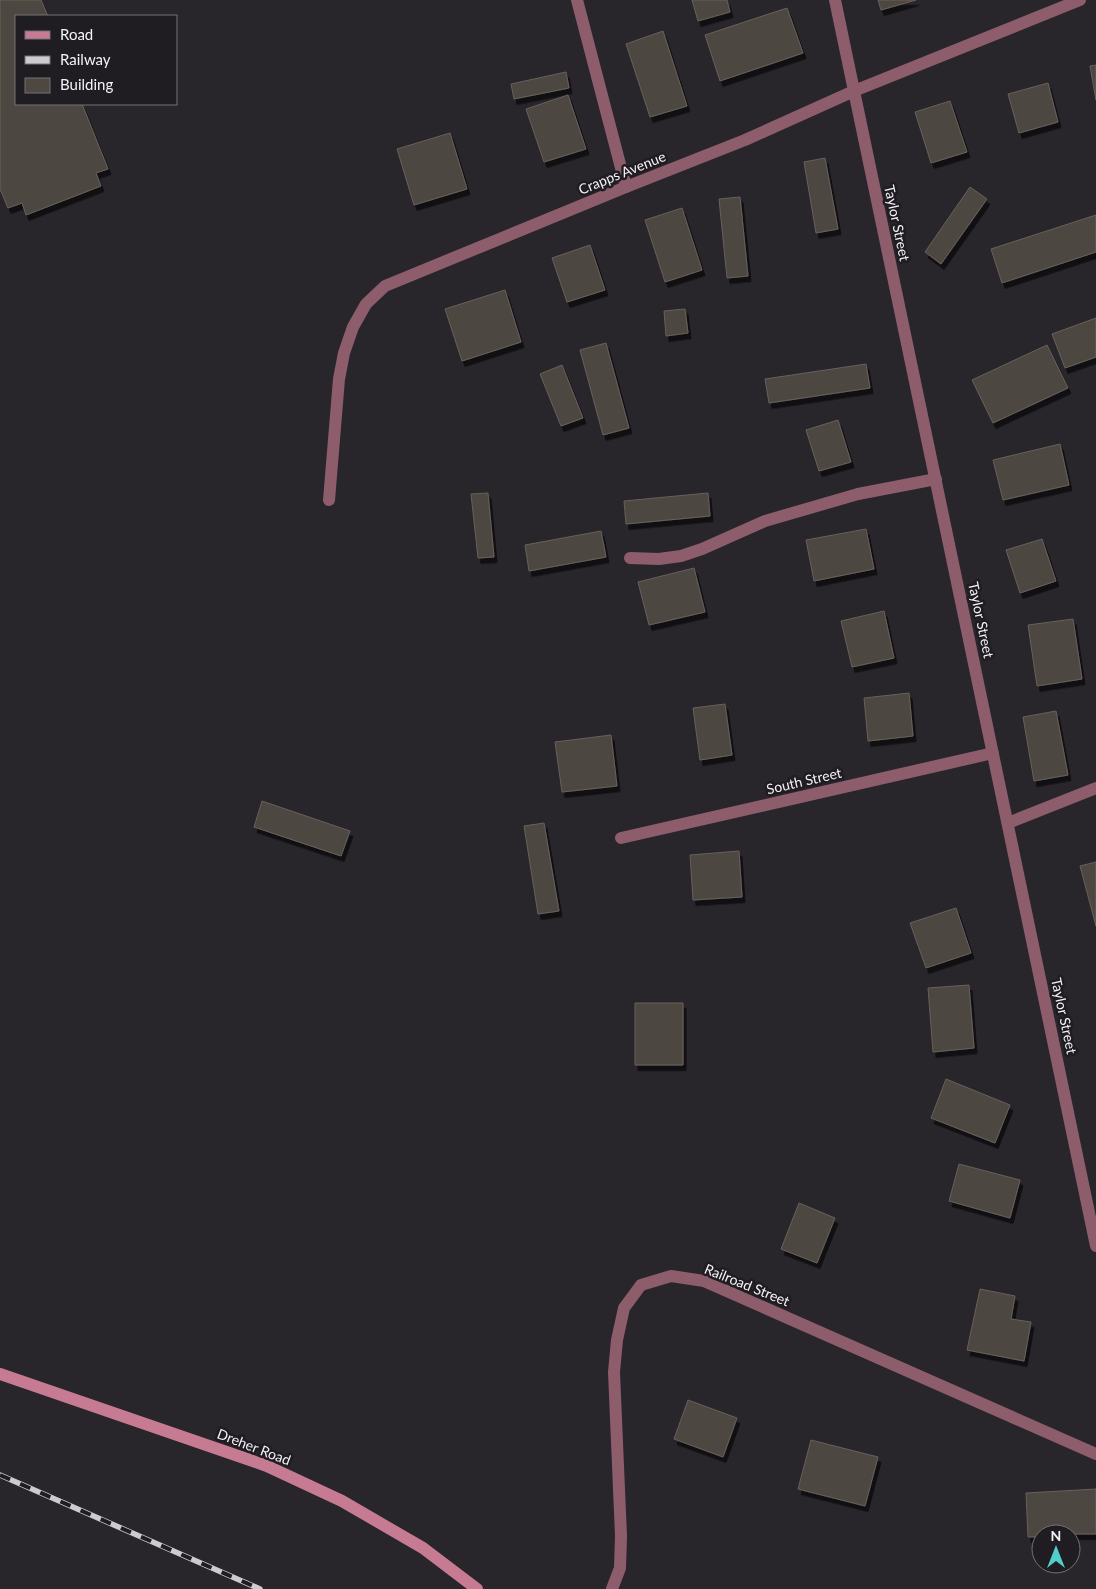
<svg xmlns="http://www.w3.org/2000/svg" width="1096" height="1589" font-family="Lato,sans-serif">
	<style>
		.building { fill: #4e4742; stroke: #68605b; filter: url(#shadow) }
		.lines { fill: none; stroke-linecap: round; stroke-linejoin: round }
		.lane { stroke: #8d5d6c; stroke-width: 12 }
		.street { stroke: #8d5d6c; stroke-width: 12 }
		.secondary { stroke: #c77b93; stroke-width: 12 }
		.rail-casing { stroke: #cdcbd0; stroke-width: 5.5 }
		.rail { stroke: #1f1c22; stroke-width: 4; stroke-dasharray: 11; stroke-linecap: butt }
		.labels { text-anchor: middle; stroke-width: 5; stroke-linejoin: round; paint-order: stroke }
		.street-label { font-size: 14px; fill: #f4f2f7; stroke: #1f1c22 }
	</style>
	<defs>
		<filter id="shadow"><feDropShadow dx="3" dy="5.5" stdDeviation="0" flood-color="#0009"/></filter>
	</defs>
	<rect width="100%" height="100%" fill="#28252b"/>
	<path class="building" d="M0,0H41L48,16H16V104H82L108,169L96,173L101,186L26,215L22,203L8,208L0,189Z
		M692,0H727L730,12L698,21Z
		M878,0H916L881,10Z
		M787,8L803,53L720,81L705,35Z
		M663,31L687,106L650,117L626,44Z
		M1096,65V100L1090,66Z
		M566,72L569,88L514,99L511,84Z
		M1048,83L1058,122L1019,133L1008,94Z
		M568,95L586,149L544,162L526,109Z
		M950,101L967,152L931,163L915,112Z
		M450,133L467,189L414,205L397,149Z
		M825,158L838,229L816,233L804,162Z
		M970,187L987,199L941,264L925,252Z
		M740,197L748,276L727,278L719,199Z
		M682,208L702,270L665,282L645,220Z
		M1096,215V252L1002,283L991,249Z
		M590,245L605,290L567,302L552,258Z
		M505,290L521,342L462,361L445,309Z
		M685,309L688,333L666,336L664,311Z
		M1096,318V357L1065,368L1052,334Z
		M606,343L629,428L603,435L580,350Z
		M1047,345L1068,388L993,423L972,380Z
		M866,364L870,388L769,403L765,379Z
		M562,365L583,418L561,426L540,374Z
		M838,420L851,462L819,471L806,430Z
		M1060,444L1069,485L1003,500L993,460Z
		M488,493L494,557L478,558L471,494Z
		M708,493L710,516L626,524L624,501Z
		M866,529L874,569L814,581L806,540Z
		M601,531L606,557L529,571L525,545Z
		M1042,539L1056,581L1020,593L1006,550Z
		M694,568L705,612L649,625L638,582Z
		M884,611L894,658L852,667L841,621Z
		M1073,619L1082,679L1037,686L1028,625Z
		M909,693L913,736L868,741L864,698Z
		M725,704L732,755L700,760L693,708Z
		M1056,711L1068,775L1034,781L1023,717Z
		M611,735L617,786L562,792L555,742Z
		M262,801L350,831L341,856L254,827Z
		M544,823L559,911L538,914L524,826Z
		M739,851L742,897L693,900L690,855Z
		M1096,862V926L1080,866Z
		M956,908L971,953L926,968L910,923Z
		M969,985L974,1048L933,1052L928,988Z
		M635,1003H683V1065H635Z
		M946,1079L1010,1105L995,1143L931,1118Z
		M959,1164L1020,1180L1010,1218L949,1201Z
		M799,1203L835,1218L817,1263L781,1249Z
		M980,1289L1015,1296L1011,1319L1031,1322L1024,1361L967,1350Z
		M688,1400L737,1418L723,1457L674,1439Z
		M811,1440L878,1457L865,1506L798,1489Z
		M1096,1489V1534H1041V1537H1028L1026,1493Z"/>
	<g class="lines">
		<path class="lane" d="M577,0L626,187
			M630,558L659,559L681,556L702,549L765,521L858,494L936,479"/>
		<path class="street" d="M835,0L1096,1246
			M329,500L339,379L344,353L353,327L366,304L385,286L626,187L745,140L854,91L1080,0
			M1008,823L1096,788
			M621,838L993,753
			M612,1589L620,1568L621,1536L614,1372L617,1340L624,1308L641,1285L671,1276L704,1281L1096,1454"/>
		<path class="secondary" d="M0,1374L267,1466L342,1501L423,1548L477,1589"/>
		<g class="rail-casing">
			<path id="rail" d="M0,1475L260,1589"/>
		</g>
		<use href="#rail" class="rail"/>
	</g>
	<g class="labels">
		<g class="street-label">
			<text transform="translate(622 173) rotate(-22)" y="5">Crapps Avenue</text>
			<text transform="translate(897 223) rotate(78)" y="5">Taylor Street</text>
			<text transform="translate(981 620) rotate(78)" y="5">Taylor Street</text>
			<text transform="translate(804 781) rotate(-13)" y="5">South Street</text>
			<text transform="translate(1064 1016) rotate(78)" y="5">Taylor Street</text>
			<text transform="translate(747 1285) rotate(22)" y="5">Railroad Street</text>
			<text transform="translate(254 1447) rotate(21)" y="5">Dreher Road</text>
		</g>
	</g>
	<rect x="15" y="15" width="162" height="90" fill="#1f1c22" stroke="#747277"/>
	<rect x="25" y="31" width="25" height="8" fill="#c77b93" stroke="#747277"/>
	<text x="60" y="40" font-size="15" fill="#f4f2f7">Road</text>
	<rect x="25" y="56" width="25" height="8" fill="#cdcbd0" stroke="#747277"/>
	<text x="60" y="65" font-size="15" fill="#f4f2f7">Railway</text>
	<rect x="25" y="78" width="25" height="15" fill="#4e4742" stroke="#747277"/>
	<text x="60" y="90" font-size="15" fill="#f4f2f7">Building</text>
	<g transform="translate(1056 1549)"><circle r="24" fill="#1f1c22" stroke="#747277"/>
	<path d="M0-4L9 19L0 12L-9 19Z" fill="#53cdc9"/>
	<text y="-8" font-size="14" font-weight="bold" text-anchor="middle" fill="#f4f2f7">N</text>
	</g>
</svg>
